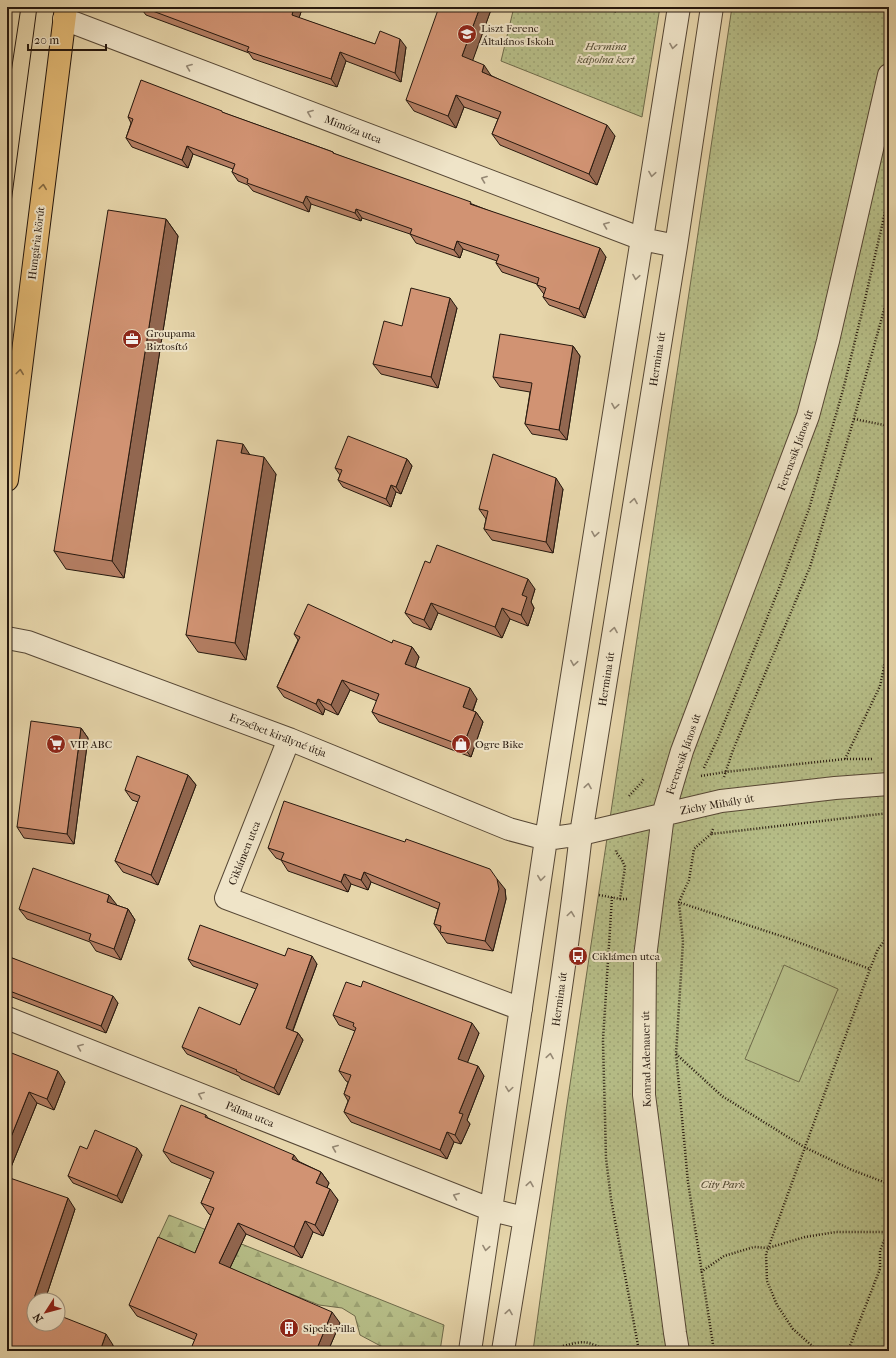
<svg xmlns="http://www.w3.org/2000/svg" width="896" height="1358" font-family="'IM FELL French Canon',serif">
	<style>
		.green { fill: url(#green-dots); stroke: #6e6a4a }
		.forest { fill: url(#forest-firs); stroke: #6e6a4a }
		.pitch { fill: #b6bd87; stroke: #6e6a4a }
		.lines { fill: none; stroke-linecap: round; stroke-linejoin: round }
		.minor-casing { stroke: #564735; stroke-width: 24 }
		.major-casing { stroke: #26180e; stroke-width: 24 }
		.path { stroke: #26180e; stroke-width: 2.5; stroke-dasharray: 1 2; stroke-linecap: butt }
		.minor { stroke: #efe4c8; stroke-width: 22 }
		.major { stroke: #e3ba75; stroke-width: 22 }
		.tram { stroke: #26180e; stroke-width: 1 }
		.wall { fill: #b47e63; stroke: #26180e }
		.shaded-wall { fill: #926750; stroke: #26180e }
		.building { fill: #d19373; stroke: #26180e }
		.oneway { stroke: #958874 }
		.oneway2 { stroke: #846942 }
		.labels { text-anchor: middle; stroke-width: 4; stroke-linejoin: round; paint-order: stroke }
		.poi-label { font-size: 11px; fill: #26180e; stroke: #efe4c8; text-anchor: start }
		.park-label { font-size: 11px; font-style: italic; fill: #514a32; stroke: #efe4c8 }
		.street-label { font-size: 11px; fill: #26180e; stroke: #efe4c8 }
	</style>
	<defs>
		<pattern id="green-dots" width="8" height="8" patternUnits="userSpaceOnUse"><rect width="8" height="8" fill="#b6bd87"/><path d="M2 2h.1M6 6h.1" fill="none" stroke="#9ca273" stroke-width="1.8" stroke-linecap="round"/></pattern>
		<pattern id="forest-firs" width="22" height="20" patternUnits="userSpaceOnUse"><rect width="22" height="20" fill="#b6bd87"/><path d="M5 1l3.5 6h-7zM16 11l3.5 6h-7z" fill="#9ca273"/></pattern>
	</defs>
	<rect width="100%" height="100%" fill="#e6d5aa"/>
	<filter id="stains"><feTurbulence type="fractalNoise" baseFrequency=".005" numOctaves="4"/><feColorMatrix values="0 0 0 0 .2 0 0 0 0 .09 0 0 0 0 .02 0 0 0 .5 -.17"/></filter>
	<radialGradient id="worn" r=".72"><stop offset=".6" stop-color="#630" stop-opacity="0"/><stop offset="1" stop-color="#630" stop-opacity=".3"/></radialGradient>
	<path class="green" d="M514,7H660L642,117L501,61Z
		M732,7H889V1351H533L566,1111Z"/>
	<path class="forest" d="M169,1215L444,1325L440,1351H390L360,1335L355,1316L342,1308L319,1305L157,1241Z"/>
	<path class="pitch" d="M784,965L838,989L799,1082L745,1059Z"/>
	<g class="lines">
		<g class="minor-casing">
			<path id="minor" d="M64,19L642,239L676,246
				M7,638L28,642L289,739L509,829L546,839L581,834L721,801L835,788L889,784
				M289,739L226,898L521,1009
				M7,1018L492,1210L524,1218
				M470,1351L546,839L679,7
				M503,1351C531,1179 561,1007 581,834L676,246L712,7
				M678,1351L675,1333L644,1095L645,957L663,815L682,751L808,416L828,341L889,75"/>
		</g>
		<g class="major-casing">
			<path id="major" d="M7,480L66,7"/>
		</g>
		<path class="path" d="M854,419L889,426
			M845,759L880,686L889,644
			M704,768L718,738L778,591L809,509L843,390L863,308L889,195
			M701,776L725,772L845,759H873
			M724,777L733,750L810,567L851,429L889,292
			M629,796L642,782L644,778
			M713,829L711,834L889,813
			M711,834L694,849L689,880L679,902L683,942L676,1054L688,1182L714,1351
			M599,895L620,899L625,867L622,860L616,852V850
			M612,897L603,1040L606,1158L611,1199L639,1351
			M620,899H629
			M678,902L787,938L870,969
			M676,1054L722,1096L804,1147L852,1170L889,1184
			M701,1272L724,1256L754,1247L768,1248L805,1237L836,1232H887
			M563,1346C585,1340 587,1341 608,1351
			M818,1351L793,1329L777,1305L767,1281L766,1254L870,969L878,949L889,935
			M848,1351L880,1269V1251L889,1228"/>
		<use href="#minor" class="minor"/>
		<use href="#major" class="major"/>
		<path class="tram" d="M7,99L21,7
			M7,233L37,7"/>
	</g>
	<path class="wall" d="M140,7H297L301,12L299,18L375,44L406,47L401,82L346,61L337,87L253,59L249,53L146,15Z
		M492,7L472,61L492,76L615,136L597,185L500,145L492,134L498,119L464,107L456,128L414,111L406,100Z
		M587,7H617L616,12Z
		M224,113L333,152L335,154L472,204L606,257L585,318L549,305L543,297L544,294L543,293L537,285V284L502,272L496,263L497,261L463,249L460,258L416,243L410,234L362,218L361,221L311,204L309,212L253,191L248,185L238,181L232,172L233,169L193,154L188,168L132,147L126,138L131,123L128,117Z
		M166,219L178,236L124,578L66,569L54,551Z
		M457,308L438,388L381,374L373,364L402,326Z
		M573,346L580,356L567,440L532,434L525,424L530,392L500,387L493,377Z
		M250,455L276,474L246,660L198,652L186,635Z
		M407,459L412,466L401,494L396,492L391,507L343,487L338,480L340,475L335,468Z
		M563,489L553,553L492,540L484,529L486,519L479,509Z
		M430,563L535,589L531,602L534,608L528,626L510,619L502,638L438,613L431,630L413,623L405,613Z
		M294,634L392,643L412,647L419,657L415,667L477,699L473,711L476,712L483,722L471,757L379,722L372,712L377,701L350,690L338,715L325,709L323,715L284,697L277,687L298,640Z
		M81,728L88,738L74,844L24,838L17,827Z
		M188,775L196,785L158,885L123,872L115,861L138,802L132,800L125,790Z
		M268,848L505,889L506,899L493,951L447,943L434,924L438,909L371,882L368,890L351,884L348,892L288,871L281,860L276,858Z
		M109,895L116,905L128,909L135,920L121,960L96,951L90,942L27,919L19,909Z
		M7,956L118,1003L106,1033L7,995Z
		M285,956L317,964L293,1031L298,1033L303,1040L279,1095L241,1079L239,1076L187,1054L182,1047L240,1025L256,989L193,966L188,959Z
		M333,1015L479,1033L467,1063L484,1076L467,1120L470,1124L461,1144L454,1142L447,1159L351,1122L344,1112L348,1101L344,1094L348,1082L346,1081L339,1071L355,1031L339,1025Z
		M7,1056L65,1082L54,1110L37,1103L7,1177Z
		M206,1115L208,1118L300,1162L321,1172L329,1183L327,1187L338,1200L323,1236L313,1232L302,1258L246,1234L230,1268L340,1323L328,1351H190L195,1340L137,1316L129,1305L195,1253L211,1215L209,1214L201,1203L211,1179L171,1162L163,1151Z
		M87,1149L142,1155L122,1203L73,1183L68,1176Z
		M7,1177L75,1209L45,1300H34V1324L113,1345L112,1351H7Z"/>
	<path class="shaded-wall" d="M294,7H297L301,12L297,24L292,15Z
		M480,7H492L470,68L462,56Z
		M614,7H617L616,12L614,8Z
		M400,39L406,47L401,82L395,73Z
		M340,52L346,61L337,87L331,79Z
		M484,65L492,77L482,72Z
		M456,95L464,107L456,128L448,116Z
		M607,125L615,136L597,185L589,174Z
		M187,146L193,154L188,168L182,160Z
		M306,196L311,204L309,212L303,203Z
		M356,209L362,218L361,221L355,213Z
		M166,219L178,236L124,578L112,561Z
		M457,241L463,249L460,258L454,250Z
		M600,248L606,257L585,318L579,309Z
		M450,298L457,308L438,388L431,377Z
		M573,346L580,356L567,440L559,430Z
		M243,444L254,461L241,453Z
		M264,457L276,474L246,660L235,643Z
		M407,459L412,466L401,494L396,487Z
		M556,478L563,489L553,553L546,542Z
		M391,485L396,492L391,507L386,499Z
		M528,579L535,589L531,602L534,608L528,626L521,615L522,595Z
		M431,603L438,613L431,630L424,620Z
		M502,608L510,619L502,638L495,627Z
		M412,647L419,657L413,674L405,664Z
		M342,680L350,690L338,715L331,705Z
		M470,688L477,699L470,717L463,707Z
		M318,699L325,709L323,715L316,704Z
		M476,712L483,722L471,757L463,746Z
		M81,728L88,738L74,844L67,834Z
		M188,775L196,785L158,885L151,875Z
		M364,872L371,882L368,890L361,880Z
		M344,874L351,884L348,892L341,882Z
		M497,879L505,889L506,899L493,951L485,941Z
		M109,895L117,905L114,912L107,902Z
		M128,909L135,920L121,960L114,949Z
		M312,956L317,964L291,1035L286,1028Z
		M113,996L118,1003L106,1033L101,1026Z
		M472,1023L479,1033L465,1069L458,1059Z
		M298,1033L303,1040L279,1095L274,1088Z
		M478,1066L484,1076L467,1120L470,1124L461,1144L455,1135L459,1113Z
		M58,1071L65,1082L54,1110L47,1099Z
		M29,1092L37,1103L7,1177V1147Z
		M447,1132L454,1142L447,1159L440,1150Z
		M137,1148L142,1155L122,1203L117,1196Z
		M294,1155L302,1166L292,1159Z
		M321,1172L329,1183L324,1194L316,1183Z
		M330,1189L338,1200L323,1236L315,1225Z
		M68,1198L75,1209L45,1300H34V1307L32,1304Z
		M305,1221L313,1232L302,1258L294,1247Z
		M238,1223L246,1234L227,1274L219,1263Z
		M332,1312L340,1323L328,1351H316Z
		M106,1334L113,1345L112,1351H100Z"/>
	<path class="building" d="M142,7H294L292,15L375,44L380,31L400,39L395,73L340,52L331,79L247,51L249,47Z
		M439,7H480L462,56L484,65L482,72L607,125L589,174L492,134L501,112L456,95L448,116L406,100Z
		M141,80L222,111V112L333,152V153L471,202L470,204L600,248L579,309L543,297L546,288L537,285L539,278L496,263L499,255L457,241L454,250L410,234L412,229L356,209L355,213L306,196L303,203L247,183L248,179L232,172L235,164L187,146L182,160L126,138L133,119L128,117Z
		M108,210L166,219L112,561L54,551Z
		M411,288L450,298L431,377L373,364L384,321L402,326Z
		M500,334L573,346L559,430L525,424L532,383L493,377Z
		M348,436L407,459L396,487L391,485L386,499L338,480L342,470L335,468Z
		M217,440L243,444L241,453L264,457L235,643L186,635Z
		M493,454L556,478L546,542L484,529L488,511L479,509Z
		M437,545L528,579L522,595L527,597L521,615L502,608L495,627L431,603L424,620L405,613L425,561L430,563Z
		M308,604L392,643L393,640L412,647L405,664L470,688L463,707L476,712L463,746L372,712L379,694L342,680L331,705L318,699L316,704L277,687L300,637L294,634Z
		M31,721L81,728L67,834L17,827Z
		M137,756L188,775L151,875L115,861L140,796L125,790Z
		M284,801L405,842L406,839L490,869L497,879L499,889L485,941L440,932L441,926L434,924L440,903L364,872L361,880L344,874L341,882L281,860L284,853L268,848Z
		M33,868L109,895L107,902L128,909L114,949L89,940L91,934L19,909Z
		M200,925L285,956L288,948L312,956L286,1028L298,1033L274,1088L236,1071L237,1070L182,1047L199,1007L240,1025L258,984L188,959Z
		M7,956L113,996L101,1026L7,990Z
		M363,981L472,1023L458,1059L478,1066L459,1113L463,1114L455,1135L447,1132L440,1150L344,1112L350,1097L344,1094L351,1075L339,1071L356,1028L353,1026L354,1023L333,1015L346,982L361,987Z
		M9,1052L58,1071L47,1099L29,1092L7,1147V1056Z
		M181,1105L206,1115L205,1117L294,1155L292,1159L321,1172L316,1183L330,1189L315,1225L305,1221L294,1247L238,1223L219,1263L332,1312L316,1351H190L197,1334L129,1305L158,1237L195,1253L214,1208L201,1203L214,1172L163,1151Z
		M95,1130L137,1148L117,1196L68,1176L80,1146L87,1149Z
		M7,1177L68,1198L32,1304L34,1305V1324H58V1315L106,1334L100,1351H16L7,1347Z
		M574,1348L596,1351H570Z"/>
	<defs><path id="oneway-chevron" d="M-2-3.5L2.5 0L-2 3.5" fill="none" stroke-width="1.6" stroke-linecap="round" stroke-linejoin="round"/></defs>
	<g class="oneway">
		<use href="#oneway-chevron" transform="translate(673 46) rotate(99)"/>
		<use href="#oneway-chevron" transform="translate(189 67) rotate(-159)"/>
		<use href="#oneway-chevron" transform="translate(310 113) rotate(-159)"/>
		<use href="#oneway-chevron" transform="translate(652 174) rotate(99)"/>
		<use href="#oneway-chevron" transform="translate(484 179) rotate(-159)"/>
		<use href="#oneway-chevron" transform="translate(606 225) rotate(-159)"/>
		<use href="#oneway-chevron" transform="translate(636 277) rotate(99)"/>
		<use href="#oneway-chevron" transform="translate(615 406) rotate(99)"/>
		<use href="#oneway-chevron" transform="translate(634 501) rotate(-81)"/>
		<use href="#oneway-chevron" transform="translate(595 534) rotate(99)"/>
		<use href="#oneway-chevron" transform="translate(614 630) rotate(-81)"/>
		<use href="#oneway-chevron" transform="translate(574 663) rotate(99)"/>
		<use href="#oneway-chevron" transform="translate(588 786) rotate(-81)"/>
		<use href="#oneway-chevron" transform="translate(541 878) rotate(97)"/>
		<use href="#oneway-chevron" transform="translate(571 914) rotate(-82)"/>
		<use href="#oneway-chevron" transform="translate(80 1047) rotate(-158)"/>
		<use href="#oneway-chevron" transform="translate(550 1056) rotate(-81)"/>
		<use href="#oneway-chevron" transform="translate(509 1089) rotate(98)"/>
		<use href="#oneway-chevron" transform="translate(201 1095) rotate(-158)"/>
		<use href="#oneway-chevron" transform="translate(335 1148) rotate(-158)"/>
		<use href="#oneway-chevron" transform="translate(530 1184) rotate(-81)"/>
		<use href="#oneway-chevron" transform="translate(456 1196) rotate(-158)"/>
		<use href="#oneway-chevron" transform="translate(486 1248) rotate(99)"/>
		<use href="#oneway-chevron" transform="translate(509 1312) rotate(-81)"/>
	</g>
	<g class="oneway2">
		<use href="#oneway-chevron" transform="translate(43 187) rotate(-83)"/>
		<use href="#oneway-chevron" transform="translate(20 372) rotate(-83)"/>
	</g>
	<defs>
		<g id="school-disc" transform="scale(1)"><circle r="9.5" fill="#8f2418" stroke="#efe4c8"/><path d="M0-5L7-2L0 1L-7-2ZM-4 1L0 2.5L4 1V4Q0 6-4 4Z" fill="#fff"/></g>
		<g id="office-disc" transform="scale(1)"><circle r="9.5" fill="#8f2418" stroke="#efe4c8"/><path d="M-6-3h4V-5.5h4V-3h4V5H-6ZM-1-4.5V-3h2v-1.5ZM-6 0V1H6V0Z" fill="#fff"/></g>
		<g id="supermarket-disc" transform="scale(1)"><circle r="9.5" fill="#8f2418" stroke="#efe4c8"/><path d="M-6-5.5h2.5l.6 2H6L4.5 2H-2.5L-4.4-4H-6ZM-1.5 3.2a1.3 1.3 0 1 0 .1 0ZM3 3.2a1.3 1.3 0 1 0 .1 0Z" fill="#fff"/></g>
		<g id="shop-disc" transform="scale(1)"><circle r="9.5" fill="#8f2418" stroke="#efe4c8"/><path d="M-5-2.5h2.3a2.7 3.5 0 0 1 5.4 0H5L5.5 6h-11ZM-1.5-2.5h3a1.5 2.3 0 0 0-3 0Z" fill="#fff"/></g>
		<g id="bus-disc" transform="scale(1)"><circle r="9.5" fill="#8f2418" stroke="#efe4c8"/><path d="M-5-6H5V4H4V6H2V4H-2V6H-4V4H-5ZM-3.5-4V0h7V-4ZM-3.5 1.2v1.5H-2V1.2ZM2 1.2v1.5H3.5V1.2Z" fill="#fff"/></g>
		<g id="building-disc" transform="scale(1)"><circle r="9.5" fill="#8f2418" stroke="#efe4c8"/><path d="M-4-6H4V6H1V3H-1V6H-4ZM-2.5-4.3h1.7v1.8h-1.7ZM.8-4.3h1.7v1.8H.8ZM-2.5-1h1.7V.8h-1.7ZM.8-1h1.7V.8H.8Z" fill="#fff"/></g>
	</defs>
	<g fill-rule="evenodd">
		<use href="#school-disc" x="467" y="34"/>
		<use href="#office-disc" x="132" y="339"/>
		<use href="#supermarket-disc" x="56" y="744"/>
		<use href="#shop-disc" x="461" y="744"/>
		<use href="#bus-disc" x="578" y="956"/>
		<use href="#building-disc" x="289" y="1328"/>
	</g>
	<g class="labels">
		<g class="poi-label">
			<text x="481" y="32">Liszt Ferenc<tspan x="481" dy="13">Általános Iskola</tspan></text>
			<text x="146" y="337">Groupama<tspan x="146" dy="13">Biztosító</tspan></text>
			<text x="70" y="748">VIP ABC</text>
			<text x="475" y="748">Ogre Bike</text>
			<text x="592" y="960">Ciklámen utca</text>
			<text x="303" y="1332">Sipeki-villa</text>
		</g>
		<g class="park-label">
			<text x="606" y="50">Hermina<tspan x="606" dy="13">kápolna kert</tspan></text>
			<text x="723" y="1188">City Park</text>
		</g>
		<g class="street-label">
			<text transform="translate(353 129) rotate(21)" y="4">Mimóza utca</text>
			<text transform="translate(36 243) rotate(-83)" y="4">Hungária körút</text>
			<text transform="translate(657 359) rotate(-81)" y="4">Hermina út</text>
			<text transform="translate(795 450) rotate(-70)" y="4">Ferencsik János út</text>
			<text transform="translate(606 679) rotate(-81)" y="4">Hermina út</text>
			<text transform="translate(278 735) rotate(21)" y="4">Erzsébet királyné útja</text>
			<text transform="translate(683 754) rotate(-71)" y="4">Ferencsik János út</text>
			<text transform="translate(717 804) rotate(-10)" y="4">Zichy Mihály út</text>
			<text transform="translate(244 853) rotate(-68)" y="4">Ciklámen utca</text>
			<text transform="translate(559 999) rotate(-82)" y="4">Hermina út</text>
			<text transform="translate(646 1059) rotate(-91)" y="4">Konrad Adenauer út</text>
			<text transform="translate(250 1114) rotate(22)" y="4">Pálma utca</text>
		</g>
	</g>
	<rect width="896" height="1358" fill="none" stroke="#e6d5aa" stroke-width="24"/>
	<rect x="8" y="8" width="880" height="1342" fill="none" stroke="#26180e" stroke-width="2"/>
	<rect x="12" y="12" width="872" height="1334" fill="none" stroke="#26180e"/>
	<g transform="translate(46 1312) rotate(234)"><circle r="19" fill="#efe4c8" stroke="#9f927e"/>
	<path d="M0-3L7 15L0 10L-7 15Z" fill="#8f2418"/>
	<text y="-6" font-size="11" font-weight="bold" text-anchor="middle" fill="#26180e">N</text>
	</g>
	<path d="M28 44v6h78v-6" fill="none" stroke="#26180e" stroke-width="2"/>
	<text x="34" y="44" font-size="12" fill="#26180e" stroke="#efe4c8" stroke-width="3" paint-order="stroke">20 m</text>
	<rect width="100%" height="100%" filter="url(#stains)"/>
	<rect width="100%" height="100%" fill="url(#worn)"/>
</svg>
